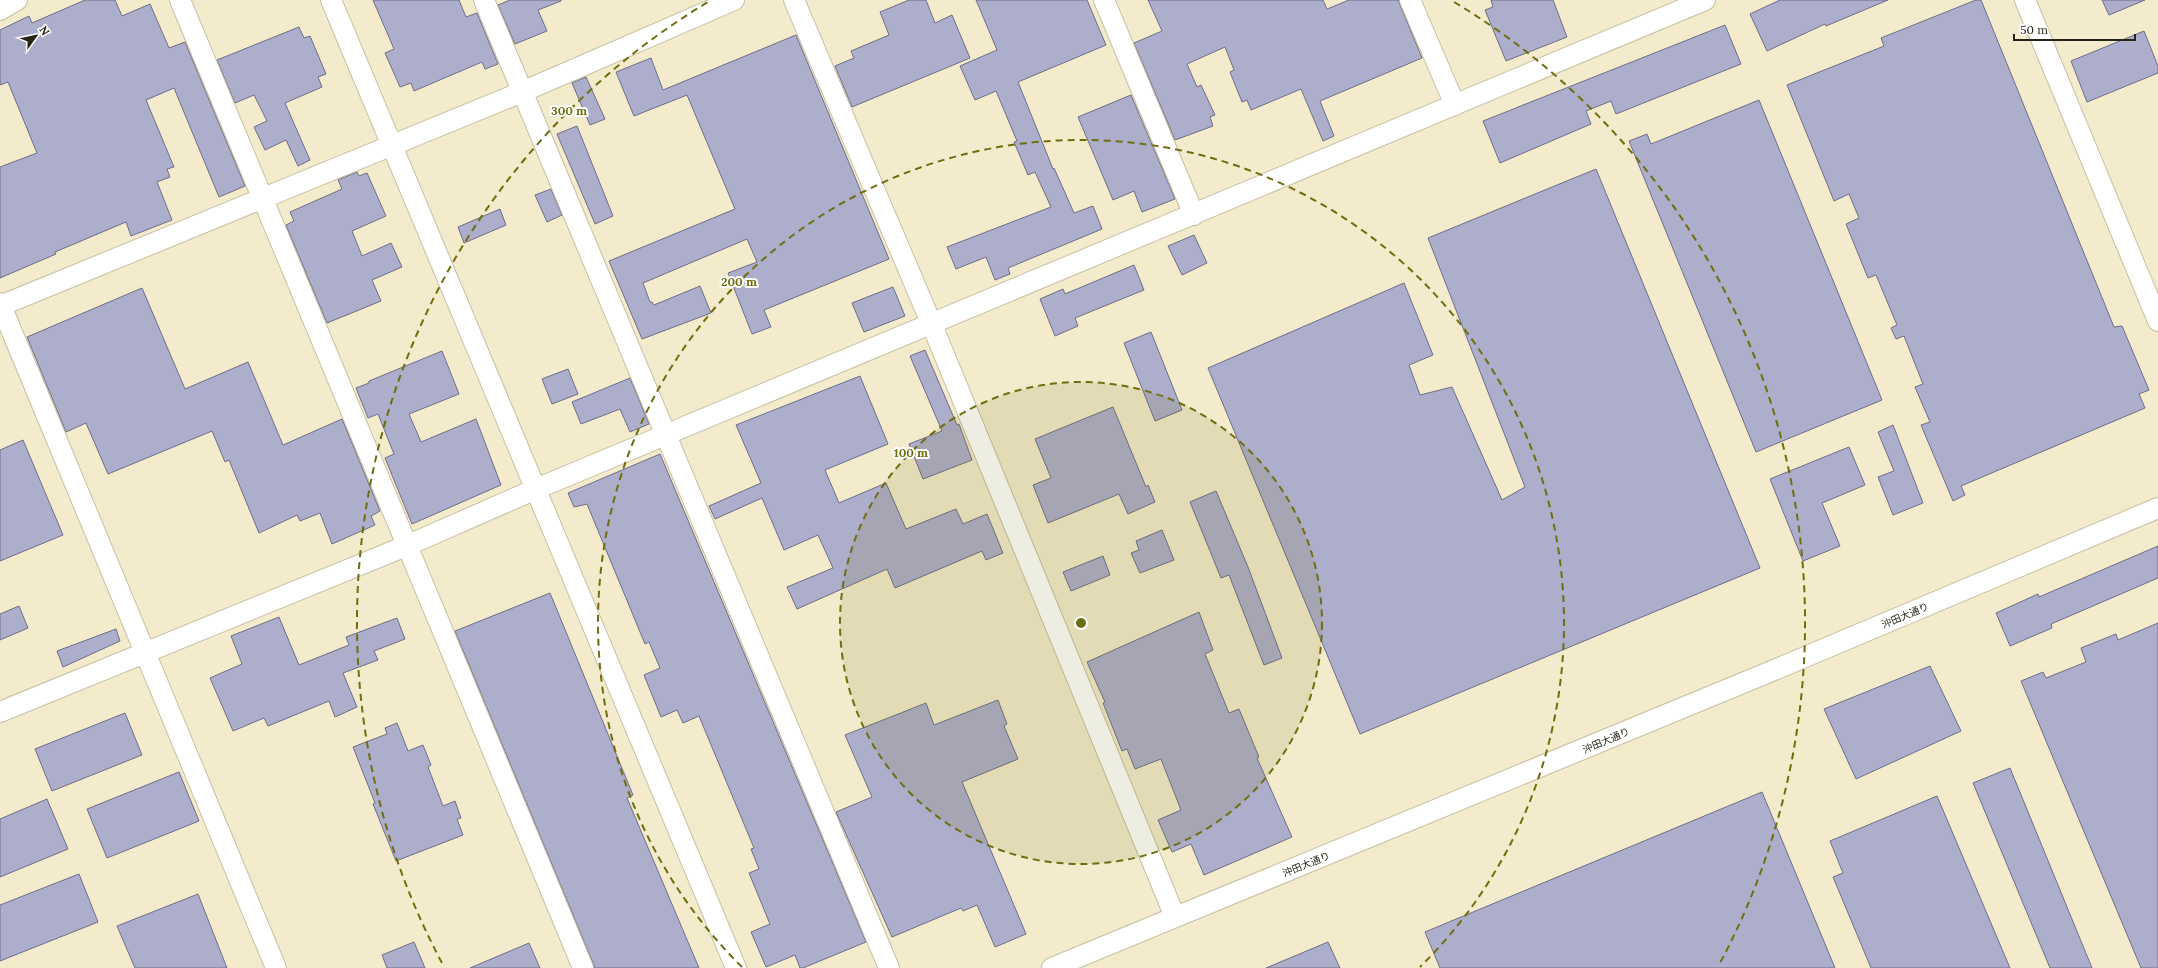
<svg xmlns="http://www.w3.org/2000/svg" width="2158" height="968" font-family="Lora,'Noto Sans JP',serif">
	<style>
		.building { fill: #adaecb; stroke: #6d6d88 }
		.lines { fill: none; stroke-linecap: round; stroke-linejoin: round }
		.minor-casing { stroke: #c7bfa1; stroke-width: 22 }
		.minor { stroke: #fff; stroke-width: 20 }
		.ring { fill: none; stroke: #6f6e0e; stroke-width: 2; stroke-dasharray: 7 5 }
		.labels { text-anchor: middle; stroke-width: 4; stroke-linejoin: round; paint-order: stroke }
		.street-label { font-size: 10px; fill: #262317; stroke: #fff }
		.centre { fill: #6f6e0e; stroke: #fff; stroke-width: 2 }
		.ring-label { font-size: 12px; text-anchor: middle; font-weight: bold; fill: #6f6e0e; stroke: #fff; stroke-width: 4; stroke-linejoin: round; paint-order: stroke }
	</style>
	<rect width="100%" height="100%" fill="#f4ebcd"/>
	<path class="building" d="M85,0H115L122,16L150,4L169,48L185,42L245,186L219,197L174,88L146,100L174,167L167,169L170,177L157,182L172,220L131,236L126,222L55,252L56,254L0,278V167L37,153L8,82L0,85V30L29,16L32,23Z
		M373,0H459L466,17L477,13L498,64L485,69L482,62L414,91L411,83L400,87L385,53L394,49Z
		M510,0H561V1L538,10L547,31L515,44L498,5Z
		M909,0H926L935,23L952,15L970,58L852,107L835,66L854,58L851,51L889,35L880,12Z
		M976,0H1087L1106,45L1018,82L1053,169L1054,168L1074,213L1093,206L1102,229L1008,268L1010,274L995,280L986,257L956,269L947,247L1051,207L1035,172L1028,175L1014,142L1017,141L996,91L975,100L960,66L997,50Z
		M1148,0H1323L1327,9L1349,0H1398L1422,58L1320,101L1334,136L1323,141L1301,89L1251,110L1247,100L1242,102L1230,72L1234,70L1225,47L1187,64L1197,87L1201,85L1215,115L1210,117L1213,126L1175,140L1134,43L1162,31Z
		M1491,0H1553L1567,37L1506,61L1485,10L1493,7Z
		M1780,0H1888L1826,26L1825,24L1767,51L1750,14Z
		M1976,0H1981L2114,327L2122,326L2149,390L2139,394L2145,408L1961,486L1965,495L1953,501L1921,425L1930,422L1915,387L1923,384L1904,336L1896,339L1891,328L1897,325L1876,275L1868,278L1846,224L1859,218L1849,194L1834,201L1787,85L1884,46L1881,38Z
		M2102,0H2145L2109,15Z
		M1725,25L1741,64L1616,114L1611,101L1586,111L1591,124L1500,163L1483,121Z
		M299,27L304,38L310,36L326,74L318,77L322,87L285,103L310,160L298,166L286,140L265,150L254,127L267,121L254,95L235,103L217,60Z
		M2144,31L2158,66V73L2087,102L2071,61Z
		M796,35L889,259L764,310L771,327L752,334L728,273L757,262L747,239L643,283L650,302H652L654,305L700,286L711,313L642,339L609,261L735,209L687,95L634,116L616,72L651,58L663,90Z
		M586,77L605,119L590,125L572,83Z
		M1131,95L1175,199L1142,212L1134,191L1113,200L1078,117Z
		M1759,100L1882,400L1756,452L1629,141L1647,134L1651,144Z
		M577,126L613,216L595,224L557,134Z
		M1596,169L1760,568L1360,734L1208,368L1404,283L1433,355L1409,365L1420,395L1452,387L1502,500L1525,487L1428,238Z
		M357,172L359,176L367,173L386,216L352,231L362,256L391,243L402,267L372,280L381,301L327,323L286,225L294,221L290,212L342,189L338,180Z
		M551,189L562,215L547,222L535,195Z
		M500,209L506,225L464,243L458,227Z
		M1194,235L1207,263L1182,275L1168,246Z
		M1134,265L1144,290L1075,318L1078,326L1055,336L1040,299L1063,289L1065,294Z
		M893,287L905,316L864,332L852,303Z
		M142,288L185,389L248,362L283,445L342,419L380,511L371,516L375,525L332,544L320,513L300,521L297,515L259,533L229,460L225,462L212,431L108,474L86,423L66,432L27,337Z
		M1151,332L1182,410L1155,421L1124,343Z
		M925,350L957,425L959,424L972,460L923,479L909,444L942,431L910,356Z
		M442,351L459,394L409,414L421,442L476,419L501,485L412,524L385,458L394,454L378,414L368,418L356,388L369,383V381Z
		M568,369L578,394L552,404L542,379Z
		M860,376L888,444L825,470L839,503L886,483L906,529L956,509L963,524L987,514L1003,553L986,560L982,551L895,588L887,569L797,609L787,587L833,568L818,535L784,550L762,498L715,519L709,506L761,483L736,425Z
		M630,378L649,424L630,432L620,409L581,424L572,402Z
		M1113,407L1146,487L1148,485L1155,502L1128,514L1119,494L1048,523L1033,485L1051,478L1035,439Z
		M1893,425L1923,503L1893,515L1878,477L1894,471L1878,432Z
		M23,440L63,535L0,561V450Z
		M1849,447L1865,485L1822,503L1840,546L1803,561L1770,479Z
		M660,454L866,942L803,968H800L795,955L766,967L751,932L770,924L749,873L759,869L751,849L754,848L699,716L683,723L677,710L661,717L644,675L660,668L649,642L645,644L587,504L574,507L568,493Z
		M1216,491L1248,567L1282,658L1264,665L1229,575L1221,578L1190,502Z
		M1162,530L1174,560L1140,573L1131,553L1139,550L1136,541Z
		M2158,546V578L2051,624L2052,628L2010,646L1996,613L2038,594L2039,597Z
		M1103,556L1110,575L1071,591L1063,572Z
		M550,593L633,795L627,798L699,968H595L455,631Z
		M19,606L28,628L0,640V614Z
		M1199,612L1213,650L1205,654L1229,713L1239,709L1259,757L1257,758L1292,837L1204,875L1191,844L1172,852L1158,820L1181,810L1161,759L1135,769L1127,749L1122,751L1103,703L1105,702L1087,662Z
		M279,617L299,665L349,645L346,637L397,618L405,639L374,651L378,660L343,673L357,707L335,717L329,701L268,726L264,718L233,731L210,678L242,664L231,636Z
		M2158,623V968H2141L2021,681L2043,672L2046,678L2086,662L2081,648L2116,634L2118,640Z
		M116,629L120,641L63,667L57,651Z
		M1930,666L1961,731L1856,779L1824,709Z
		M998,700L1007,724L1004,726L1018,759L962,782L1026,934L995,947L977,905L963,911L961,908L892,937L836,812L872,797L845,735L926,703L934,725Z
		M125,713L142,755L52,791L35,749Z
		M397,723L408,751L423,745L431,765L428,767L443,806L455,801L461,818L457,819L463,835L396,861L373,804L375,803L353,747L387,734L385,728Z
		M2010,768L2092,968H2050L1973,783Z
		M179,772L199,821L107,858L87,809Z
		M1762,792L1835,968H1440L1425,932Z
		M1937,796L2010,968H1871L1833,877L1843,873L1830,841Z
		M47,799L68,849L0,877V819Z
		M79,874L98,922L0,961V905Z
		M198,894L227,968H135L117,926Z
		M414,942L425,968H387L382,955Z
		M1328,942L1340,968H1266Z
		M529,943L540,968H470Z"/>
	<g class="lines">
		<g class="minor-casing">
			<path id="minor" d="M180,0L583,968
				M331,0L736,968
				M484,0L889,968
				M794,0L932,325L1175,917
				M1104,0L1194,215
				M1410,0L1455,105
				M2025,0L2158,321
				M0,10L17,0
				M0,303L276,968
				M0,306L522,92L734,0
				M0,712L406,546L536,489L1705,0
				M1052,968L1767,673L2158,508"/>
		</g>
		<use href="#minor" class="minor"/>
	</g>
	<circle cx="1081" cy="623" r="241" fill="#6f6e0e" fill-opacity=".12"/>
	<g class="ring">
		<circle cx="1081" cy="623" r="241"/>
		<path d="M742 967A483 483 0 1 1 1420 967"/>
		<path d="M442 963A724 724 0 0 1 708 2M1454 2A724 724 0 0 1 1720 963"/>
	</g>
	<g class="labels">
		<g class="street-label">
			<text transform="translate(1905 615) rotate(-23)" y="4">沖田大通り</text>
			<text transform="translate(1606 740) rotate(-23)" y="4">沖田大通り</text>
			<text transform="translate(1306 864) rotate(-22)" y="4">沖田大通り</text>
		</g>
	</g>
	<circle cx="1081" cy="623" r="6" class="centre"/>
	<g class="ring-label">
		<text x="569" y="115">300 m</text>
		<text x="739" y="286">200 m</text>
		<text x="911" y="457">100 m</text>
	</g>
	<g transform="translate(36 36) rotate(57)" stroke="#ffffff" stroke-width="3" paint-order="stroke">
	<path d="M0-3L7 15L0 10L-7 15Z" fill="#262317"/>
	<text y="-6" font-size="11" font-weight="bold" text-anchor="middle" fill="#262317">N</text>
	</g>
	<path d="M2014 34v6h121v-6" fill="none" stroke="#262317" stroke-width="2"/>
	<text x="2020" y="34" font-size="12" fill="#262317" stroke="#ffffff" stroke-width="3" paint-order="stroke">50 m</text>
</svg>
